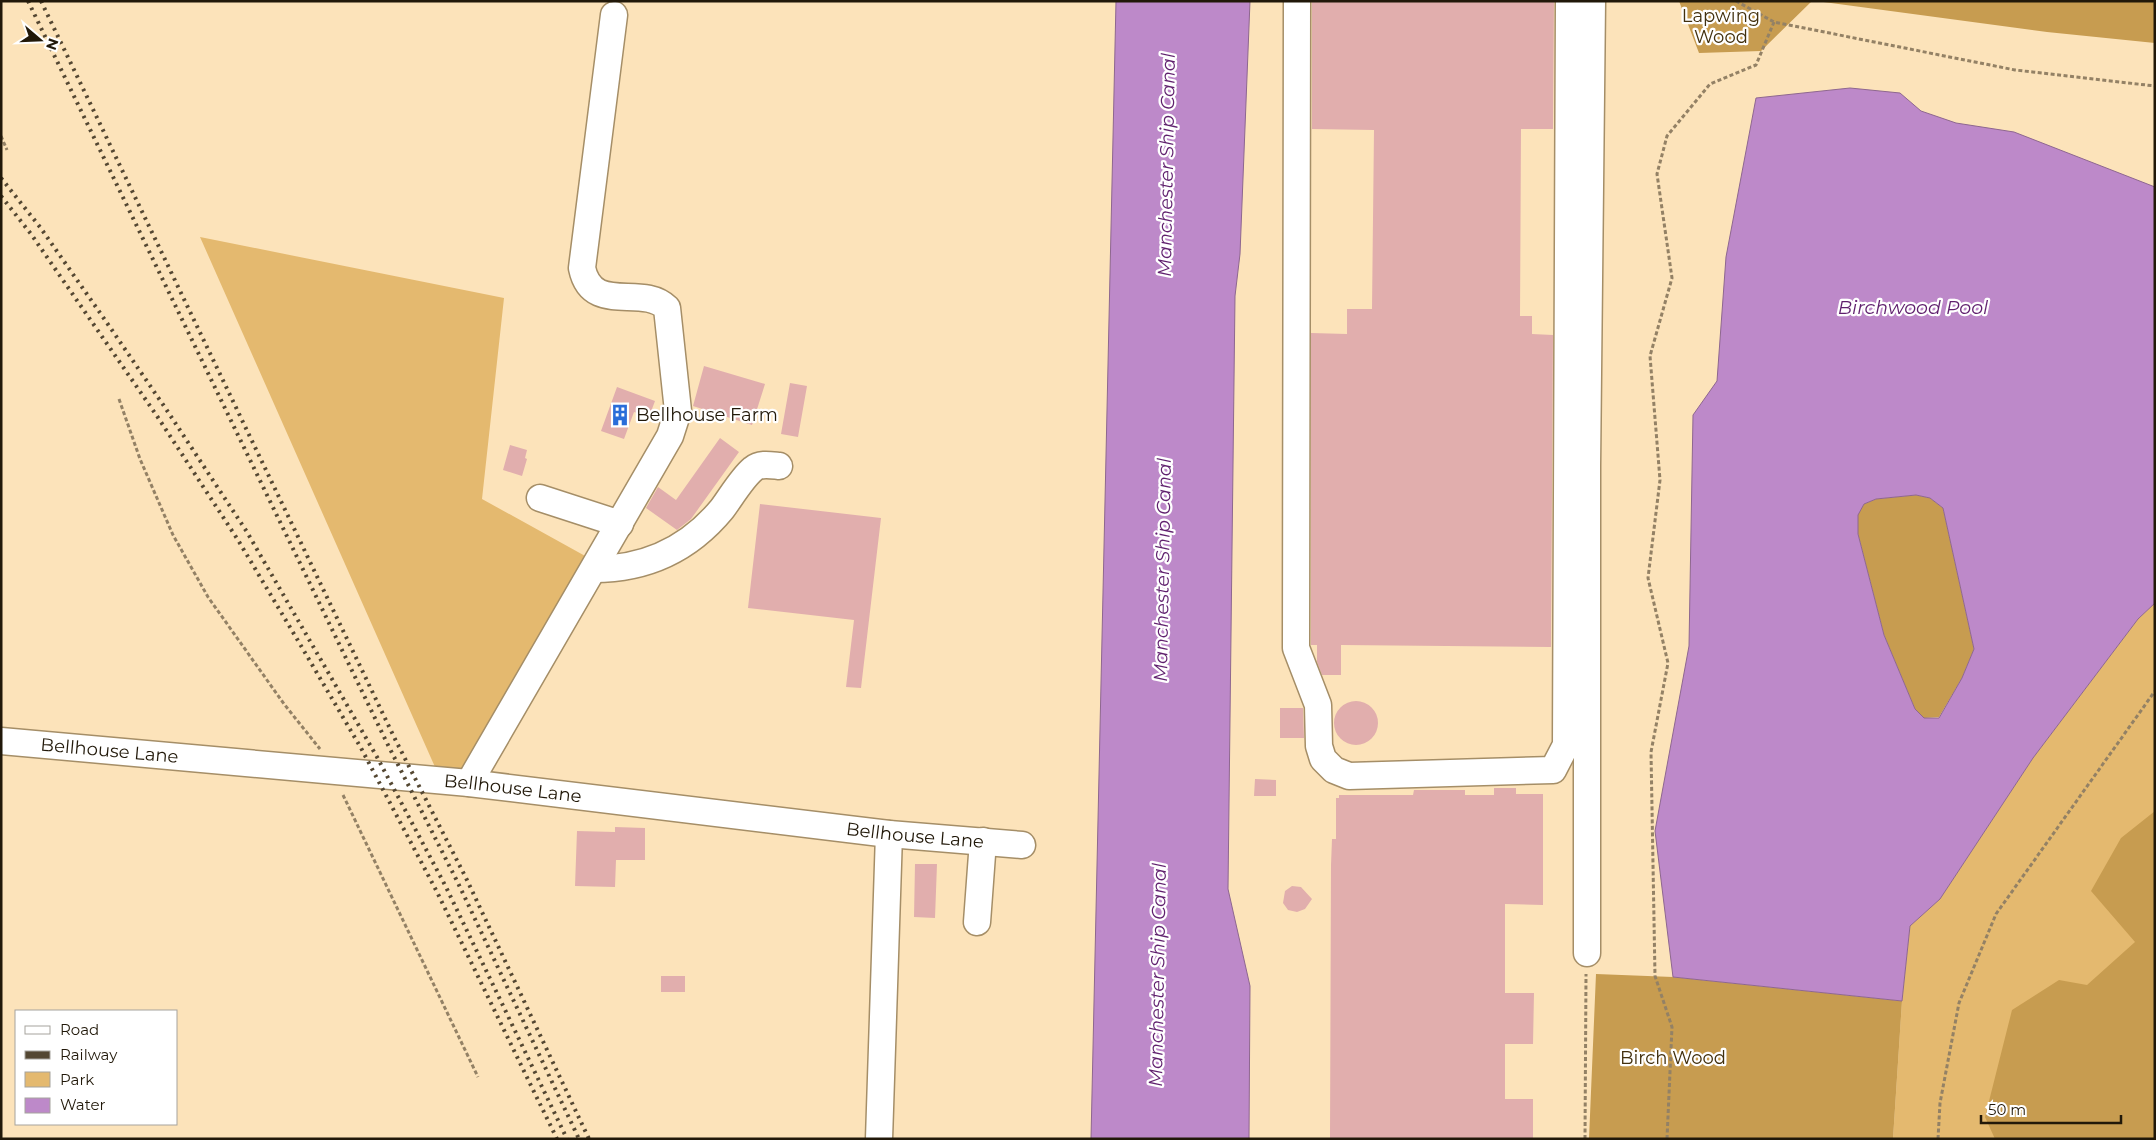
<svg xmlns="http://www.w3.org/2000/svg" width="2156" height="1140" font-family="Montserrat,sans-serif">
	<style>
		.green { fill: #e4b96f }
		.forest { fill: #c79c50 }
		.water { fill: #bd89c9; stroke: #8e678f; fill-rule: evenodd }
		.building { fill: #e1aead }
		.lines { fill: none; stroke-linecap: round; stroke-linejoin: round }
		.minor-casing { stroke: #a58e67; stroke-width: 29 }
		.path { stroke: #938165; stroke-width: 3; stroke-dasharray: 4 2.5; stroke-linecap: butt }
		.minor { stroke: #fff; stroke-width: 26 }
		.rail { stroke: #544732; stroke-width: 4; stroke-dasharray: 2.5 5; stroke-linecap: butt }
		.labels { text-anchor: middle; stroke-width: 4.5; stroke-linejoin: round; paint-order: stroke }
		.park-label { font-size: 18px; fill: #42300e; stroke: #fff }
		.poi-label { font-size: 18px; fill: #211809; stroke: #fff; text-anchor: start }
		.street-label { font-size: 18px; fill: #211809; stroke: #fff }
		.water-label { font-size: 19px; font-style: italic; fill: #5f1f6d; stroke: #fff }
	</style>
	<rect width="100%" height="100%" fill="#fce3ba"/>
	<path class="green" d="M200,237L504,298L482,499L596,562L468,779L439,776Z
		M2155,603V1139H1893L1902,1001L1910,926L1940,899L2033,758L2138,619Z"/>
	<path class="forest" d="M1679,1H1812L1761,51L1699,53Z
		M1816,1H2155V43L2047,32Z
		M1916,495L1930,498L1943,508L1974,649L1962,678L1939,717L1924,718L1915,709L1884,635L1858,534V514L1864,504L1876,499Z
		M2155,811V1139H1995L1985,1117L2012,1010L2059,980L2087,985L2135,942L2091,891L2121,838Z
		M1596,974L1673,977L1902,1001L1893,1139H1589Z"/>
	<path class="water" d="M1116,1H1250L1240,254L1235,296L1228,889L1250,986L1249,1139H1091Z
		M1850,88L1900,93L1921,111L1956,123L2014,132L2155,187V603L2138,619L2033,758L1940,899L1910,926L1902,1001L1673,977L1655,831L1689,646L1693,415L1717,381L1726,257L1756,98ZM1916,495L1930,498L1943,508L1974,649L1962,678L1939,718H1924L1915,709L1884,635L1858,534V515L1864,504L1876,499Z"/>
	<path class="building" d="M1312,1H1554L1553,129H1521L1520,316H1532V334L1553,335L1551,647L1341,645V675H1322L1317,662V645H1311V333L1347,334V309H1372L1374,130L1312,129Z
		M704,366L765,384L752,425L693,406Z
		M790,383L807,386L798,437L781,434Z
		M617,387L655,401L649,417L634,412L624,439L601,431Z
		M720,438L739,452L691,519L677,530L646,508L658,487L676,500Z
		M510,445L527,450L525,458L527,459L522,476L503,470Z
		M760,504L881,518L861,688L846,687L854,620L748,608Z
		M1334 723a22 22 0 1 1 44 0a22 22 0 1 1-44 0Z
		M1280,708H1303L1304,738H1280Z
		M1255,779L1276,780V796H1254Z
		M1494,788H1516V794H1543V905L1505,904V993H1534L1533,1044H1505V1099H1533V1139H1330L1331,865L1332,839H1336V798H1339V795H1413L1414,790H1465V795H1494Z
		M615,827L645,828V860H616L615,887L575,886L577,831L615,832Z
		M915,864H937L935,918L914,917Z
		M1292,886L1301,887L1312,899L1305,909L1297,912L1288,910L1283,903L1285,891Z
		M661,976H685V992H661Z"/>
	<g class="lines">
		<g class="minor-casing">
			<g id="minor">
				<path d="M1297,1L1296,648L1318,705L1319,746L1323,759L1334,770L1349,776L1553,770L1566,745L1569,1"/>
				<path d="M540,498L620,524"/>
				<path d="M594,569C646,569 689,549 722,509C731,497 742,478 753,469C760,463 770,465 779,466"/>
				<path id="s1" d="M1,741L469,783L889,834L1022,845"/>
				<path d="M469,783L670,436L678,411L667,308C642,283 592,316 582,268L614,15"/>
				<path d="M977,922L983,841"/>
				<path d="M1587,953V466L1592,1"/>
				<path d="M879,1139L889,834"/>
			</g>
		</g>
		<path class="path" d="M1736,1L1774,22L2015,70L2155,86
			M1,136L7,150
			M119,399L140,459L173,535L208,597L284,704L320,749
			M343,795L478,1077
			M1585,1139L1586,974
			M1667,1139L1672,1027L1655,976L1651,752L1668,663L1648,578L1660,480L1650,356L1672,278L1657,174L1667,136L1710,84L1756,65L1774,22
			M1938,1139L1940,1103L1959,1003L1996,914L2155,691"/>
		<use href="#minor" class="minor"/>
		<path class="rail" d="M28,1L387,743L458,883L579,1139
			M41,1L395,739L466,878L589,1139
			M1,178L40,227L105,320L166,409L247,532L377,757L446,887L567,1139
			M1,196L31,234L157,416L238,540L297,639L361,748L437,892L557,1139"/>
	</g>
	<defs>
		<g id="building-bare" transform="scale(1.725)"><path d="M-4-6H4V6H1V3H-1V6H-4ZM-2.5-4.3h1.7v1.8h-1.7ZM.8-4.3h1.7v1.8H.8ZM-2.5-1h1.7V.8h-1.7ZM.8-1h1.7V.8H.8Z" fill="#2a6dd9" stroke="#fff" stroke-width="2.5" paint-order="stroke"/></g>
	</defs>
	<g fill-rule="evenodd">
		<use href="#building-bare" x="620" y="415"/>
	</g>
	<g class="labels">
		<g class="park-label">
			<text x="1721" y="22">Lapwing<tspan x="1721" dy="21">Wood</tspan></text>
			<text x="1673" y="1064">Birch Wood</text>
		</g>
		<g class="poi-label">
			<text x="636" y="421">Bellhouse Farm</text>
		</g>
		<g class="street-label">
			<text dy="6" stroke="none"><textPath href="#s1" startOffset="109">Bellhouse Lane</textPath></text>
			<text dy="6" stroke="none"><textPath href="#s1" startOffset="514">Bellhouse Lane</textPath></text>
			<text dy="6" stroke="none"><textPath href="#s1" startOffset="919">Bellhouse Lane</textPath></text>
		</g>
		<g class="water-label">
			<text transform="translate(1166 165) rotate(-89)" y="7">Manchester Ship Canal</text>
			<text x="1913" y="314">Birchwood Pool</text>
			<text transform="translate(1162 570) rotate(-89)" y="7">Manchester Ship Canal</text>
			<text transform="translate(1157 975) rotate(-89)" y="7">Manchester Ship Canal</text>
		</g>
	</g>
	<rect width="2156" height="1140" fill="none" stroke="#211809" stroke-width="5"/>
	<rect x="15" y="1010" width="162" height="115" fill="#ffffff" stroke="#a6a39d"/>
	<rect x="25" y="1026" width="25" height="8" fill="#ffffff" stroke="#a6a39d"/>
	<text x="60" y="1035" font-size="15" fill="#211809">Road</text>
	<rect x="25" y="1051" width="25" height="8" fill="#544732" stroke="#a6a39d"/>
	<text x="60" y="1060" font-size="15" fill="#211809">Railway</text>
	<rect x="25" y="1072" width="25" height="15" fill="#e4b96f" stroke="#a6a39d"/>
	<text x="60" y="1085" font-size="15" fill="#211809">Park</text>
	<rect x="25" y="1098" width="25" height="15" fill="#bd89c9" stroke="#a6a39d"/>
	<text x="60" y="1110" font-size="15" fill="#211809">Water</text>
	<g transform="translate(40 40) rotate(109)" stroke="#ffffff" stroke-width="4" paint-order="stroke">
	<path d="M0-4L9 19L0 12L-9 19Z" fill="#211809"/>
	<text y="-8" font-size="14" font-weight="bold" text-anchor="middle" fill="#211809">N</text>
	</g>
	<path d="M1981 1115v8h140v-8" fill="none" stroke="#211809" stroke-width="2.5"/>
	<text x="1988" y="1115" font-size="15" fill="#211809" stroke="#ffffff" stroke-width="4" paint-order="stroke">50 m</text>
</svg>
